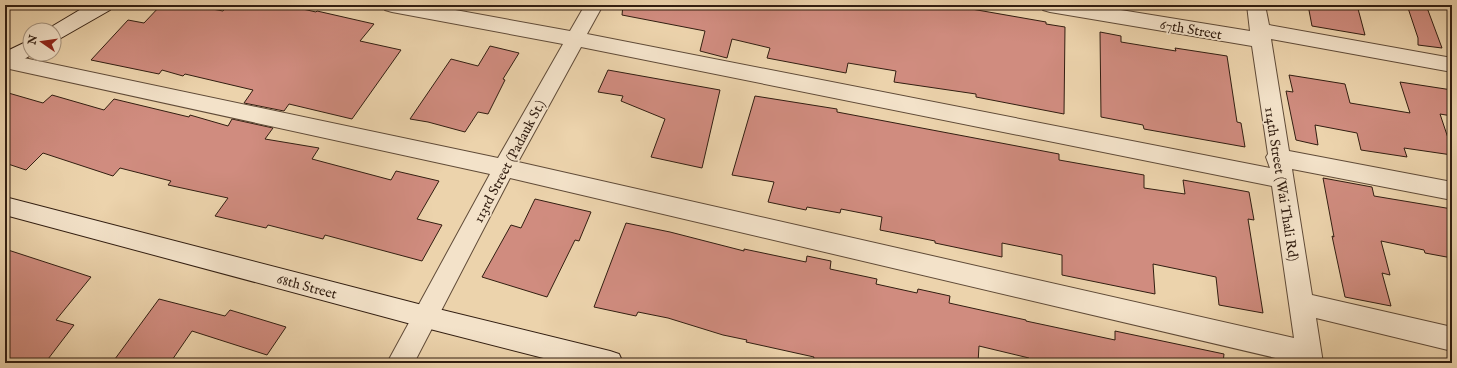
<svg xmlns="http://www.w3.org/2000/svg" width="1457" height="368" font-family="'IM FELL English',serif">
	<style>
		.building { fill: #d08c7f; stroke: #321e11 }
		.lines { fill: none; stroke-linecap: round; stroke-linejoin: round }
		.street-casing { stroke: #604b38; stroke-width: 2 }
		.secondary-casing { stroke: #321e11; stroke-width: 2 }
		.street { fill: #f3e2c9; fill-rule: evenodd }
		.secondary { fill: #f3e2c9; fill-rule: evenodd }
		.labels { text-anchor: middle; stroke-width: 3.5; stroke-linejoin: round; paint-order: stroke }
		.street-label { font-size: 14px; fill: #321e11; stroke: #f3e2c9 }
	</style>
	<rect width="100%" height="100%" fill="#ecd3ac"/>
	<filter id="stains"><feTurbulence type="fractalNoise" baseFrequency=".005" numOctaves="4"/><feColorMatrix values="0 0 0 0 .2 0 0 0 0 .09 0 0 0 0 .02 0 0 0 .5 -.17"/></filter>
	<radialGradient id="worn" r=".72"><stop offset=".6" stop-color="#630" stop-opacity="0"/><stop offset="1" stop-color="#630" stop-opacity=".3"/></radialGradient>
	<path class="building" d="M161,5H191L223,11L228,5H285L316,12L317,11L374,24L360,41L401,50L352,119L289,104L284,111L244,103L253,90L185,74L183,76L162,70L159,74L91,60L128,20L144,23Z
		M623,5H960V7L1046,22V24L1065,27L1064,114L976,97V94L894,82L896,71L848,63L846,73L767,58L770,48L732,39L727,58L700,51L705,31L622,15Z
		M1308,5H1357L1365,35L1312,26Z
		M1407,5H1426L1442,48L1418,45V38Z
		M1100,32L1121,36V42L1176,51L1175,48L1227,56L1237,122L1241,123L1245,147L1144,129L1143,125L1101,117Z
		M490,46L519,53L503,79L505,80L488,114L478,112L465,132L428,122L410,119L451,59L478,66Z
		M608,70L720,90L702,168L651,157L665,119L621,101L623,96L598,92Z
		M1289,75L1345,84L1350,103L1410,113L1400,82L1452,90V116L1440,114L1452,150V155L1404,148L1407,157L1361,150L1357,133L1315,125L1318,145L1296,140L1286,91L1293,92Z
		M5,92L43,103L52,95L104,110L114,99L189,117L190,115L228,126L232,119L273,128L265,139L319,148L312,159L391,180L396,171L439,181L417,219L442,225L422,261L325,235L323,239L268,225L266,228L215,216L228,198L168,185L171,181L120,168L113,176L43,153L26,170L5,163Z
		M755,96L837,109V112L1059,154V160L1144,175V188L1185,194L1183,180L1249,192L1254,220L1248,219L1263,313L1219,305L1216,277L1153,264L1155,294L1062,275V255L1002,243V257L935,243V241L880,230L882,217L841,209L840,213L807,207L806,210L768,202L774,182L732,175Z
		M1323,178L1372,187L1374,196L1452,209V258L1425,253L1424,250L1381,241L1390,275L1382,273L1391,306L1345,297L1332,236L1334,237Z
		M535,199L591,212L579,241L575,240L547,297L482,277L511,225L521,228Z
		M626,223L670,232L744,251V249L806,262L807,256L831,261L830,269L877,279L876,284L917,293L918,289L950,296L949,303L1026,320V321L1115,340V331L1224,354L1223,363H1043L1029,360V358L979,346L978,363H812L814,357L746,342L747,340L723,335L668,318L638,312L636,316L594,307Z
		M5,249L91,277L56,320L74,325L45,363L25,359L21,363H5Z
		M159,299L225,316L230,310L286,327L267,355L192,331L170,363H112Z"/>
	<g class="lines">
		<g class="street-casing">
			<path id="street" d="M383,5H428L570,31L585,5H603L587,34L1270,168L1266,157L1268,154L1252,46L1050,12L1043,10L1041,5H1090L1250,31L1247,5H1265L1269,25L1452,58V72L1271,39L1289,151L1452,182V200L1292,169L1312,295L1452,327V351L1316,318L1323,363H1297L510,178L414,363H387L490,174L5,68V54L498,158L563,44L392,12L385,10ZM581,47L1272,186L1294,338L518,162Z"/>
		</g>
		<g class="secondary-casing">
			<path id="secondary" d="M88,5H112L110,10L61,38L54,40V30H46Z
				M30,40V54H33L12,66L5,68V52Z
				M5,197L426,306L610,351L619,354L623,363H563L426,328L5,215Z"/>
		</g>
		<use href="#street" class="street"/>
		<use href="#secondary" class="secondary"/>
	</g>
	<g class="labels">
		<g class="street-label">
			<text transform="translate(1191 29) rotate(10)" y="5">67th Street</text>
			<text transform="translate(509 161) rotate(-62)" y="5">113rd Street (Padauk St.)</text>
			<text transform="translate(1282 184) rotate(81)" y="5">114th Street (Wai Thali Rd)</text>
			<text transform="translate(307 286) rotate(15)" y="5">68th Street</text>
		</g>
	</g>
	<rect width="1457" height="368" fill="none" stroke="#ecd3ac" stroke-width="20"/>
	<rect x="6" y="6" width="1445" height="356" fill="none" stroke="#321e11" stroke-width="2"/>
	<rect x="10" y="10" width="1437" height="348" fill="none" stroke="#321e11"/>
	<g transform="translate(42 42) rotate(283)"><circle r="19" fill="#f3e2c9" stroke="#a6947f"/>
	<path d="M0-3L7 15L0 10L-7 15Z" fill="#8f2418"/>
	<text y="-6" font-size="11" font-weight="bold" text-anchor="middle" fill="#321e11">N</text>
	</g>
	<rect width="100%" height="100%" filter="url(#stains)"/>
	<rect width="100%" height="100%" fill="url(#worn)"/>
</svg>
